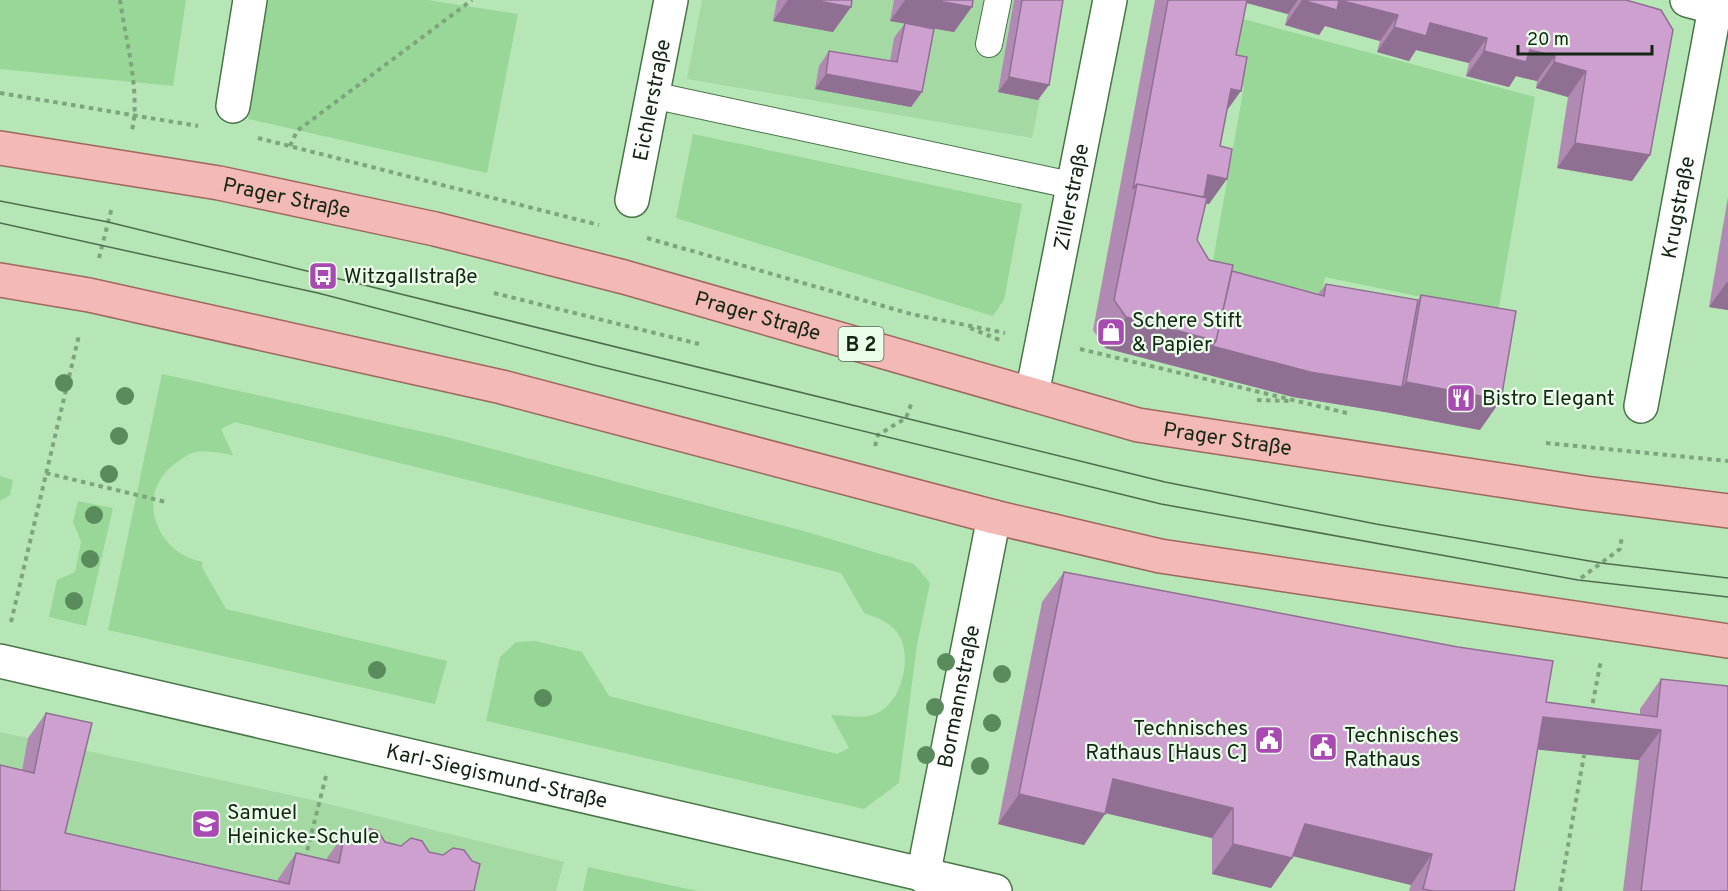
<svg xmlns="http://www.w3.org/2000/svg" width="1728" height="891" font-family="Overpass,sans-serif">
	<style>
		.built { fill: #a5d9a4 }
		.green { fill: #99d799 }
		.lines { fill: none; stroke-linecap: round; stroke-linejoin: round }
		.lane-casing { stroke: #487448; stroke-width: 28 }
		.street-casing { stroke: #487448; stroke-width: 36 }
		.primary-casing { stroke: #9f675d; stroke-width: 36 }
		.path { stroke: #7ea47e; stroke-width: 4; stroke-dasharray: 4.5 4.5; stroke-linecap: butt }
		.lane { stroke: #fff; stroke-width: 26 }
		.street { stroke: #fff; stroke-width: 33 }
		.primary { stroke: #f2b9b6; stroke-width: 33 }
		.tram { stroke: #4f6c4f; stroke-width: 1.5 }
		.tree { fill: #5a8b5c }
		.wall { fill: #b08ab3 }
		.shaded-wall { fill: #907092 }
		.building { fill: #cda0d0; stroke: #907092; stroke-width: 1.5 }
		.labels { text-anchor: middle; stroke-width: 4.5; stroke-linejoin: round; paint-order: stroke }
		.shield { fill: #ebfeea; stroke: #546654; stroke-width: 1.5 }
		.shield-label { font-size: 20px; font-weight: bold; fill: #132513 }
		.street-label { font-size: 21px; fill: #132513; stroke: #ebfeea }
		.poi-label { font-size: 21px; fill: #132513; stroke: #ebfeea; text-anchor: start }
	</style>
	<rect width="100%" height="100%" fill="#b6e6b5"/>
	<path class="built" d="M702,0H1060L1032,138L687,79Z
		M0,732L308,799L564,862L556,891H0Z"/>
	<path class="green" d="M0,0H186L173,86L0,69Z
		M268,0H428L518,14L487,173L248,119Z
		M1232,16L1535,97L1498,313L1325,277L1322,294L1212,266L1244,86L1219,79Z
		M693,134L1022,204L1004,300L993,316L676,218Z
		M162,374L451,438L807,532L914,564L930,583L917,645L899,783L864,809L486,721L500,657L516,642L535,641L582,652L609,696L837,754L849,748L831,715C843,715 858,718 869,716C899,710 912,664 901,639C894,623 878,618 864,613L841,573L235,422L221,429L233,455C220,453 204,449 192,453C186,455 181,460 176,463C133,493 156,554 203,562L202,567L226,609L447,661L435,704L108,630Z
		M0,476L13,480L10,495L0,501Z
		M78,501L113,508L86,626L49,617L57,580L75,572L81,542L73,522Z
		M588,867L697,891H583Z"/>
	<g class="lines">
		<g class="lane-casing">
			<path id="lane" d="M989,44L998,0
				M652,95L1075,186"/>
		</g>
		<g class="street-casing">
			<g id="street">
				<path d="M1687,0L1728,11"/>
				<path d="M233,106L250,0"/>
				<path id="s1" d="M632,200L671,0"/>
				<path id="s2" d="M1032,394L1110,0"/>
				<path id="s3" d="M1641,406L1715,8"/>
				<path id="s4" d="M0,661L995,891"/>
				<path id="s5" d="M923,876L994,517"/>
			</g>
		</g>
		<g class="primary-casing">
			<g id="primary">
				<path id="s6" d="M0,148L219,183L435,229L624,277L1138,425L1585,493L1728,511"/>
				<path d="M0,280L89,295L502,387L994,517L1160,556L1728,641"/>
			</g>
		</g>
		<path class="path" d="M120,0C125,37 141,94 132,130
			M0,93L198,126
			M258,138L599,225
			M290,146L297,131L472,0
			M647,238L911,314L1005,333
			M99,258L112,207
			M494,293L699,344
			M970,328L1002,341
			M1080,349L1347,413
			M1257,400L1289,401
			M1546,443L1728,461
			M875,446L878,435L906,418L912,402
			M46,473L166,502
			M1581,578L1620,549L1622,536
			M11,622L79,335
			M1591,712L1601,660
			M305,859L326,776
			M1560,891L1584,755"/>
		<use href="#lane" class="lane"/>
		<use href="#street" class="street"/>
		<use href="#primary" class="primary"/>
		<path class="tram" d="M0,201L108,222L1165,482L1376,524L1601,563L1728,578
			M0,223L318,293L594,365L1161,504L1578,580L1728,597"/>
	</g>
	<g class="tree">
		<circle cx="64" cy="383" r="9"/>
		<circle cx="125" cy="396" r="9"/>
		<circle cx="119" cy="436" r="9"/>
		<circle cx="109" cy="474" r="9"/>
		<circle cx="94" cy="515" r="9"/>
		<circle cx="90" cy="559" r="9"/>
		<circle cx="74" cy="601" r="9"/>
		<circle cx="946" cy="662" r="9"/>
		<circle cx="377" cy="670" r="9"/>
		<circle cx="1002" cy="674" r="9"/>
		<circle cx="543" cy="698" r="9"/>
		<circle cx="935" cy="707" r="9"/>
		<circle cx="992" cy="723" r="9"/>
		<circle cx="926" cy="755" r="9"/>
		<circle cx="980" cy="766" r="9"/>
	</g>
	<path class="wall" d="M777,0H852L833,32L773,21Z
		M894,0H973L954,32L890,21Z
		M1014,0H1063L1038,100L998,92Z
		M1155,0H1626L1650,155L1632,181L1557,168L1568,97L1536,88L1537,81L1516,76L1509,87L1466,76L1469,63L1416,50L1409,61L1377,52L1380,41L1325,26L1319,35L1285,25L1288,14L1246,3L1236,55L1227,111L1209,204L1205,203L1197,240L1209,260L1232,271L1318,294L1326,284L1418,300L1421,295L1480,430L1385,412L1293,397L1105,348L1093,330Z
		M905,23L922,92L911,107L815,89L819,66L829,51L890,61L894,38Z
		M1728,197V310L1709,307Z
		M1064,572L1546,702L1640,715V709L1661,679L1728,891H1623L1639,760L1538,749L1514,891H1409L1411,885L1293,856L1271,888L1212,874V838L1105,813L1084,845L998,824L1042,602Z
		M46,713L65,833L278,881V879L296,853L327,860V858L345,833L429,852L474,891H0L28,738Z"/>
	<path class="shaded-wall" d="M788,0H813L851,7L833,32L773,21Z
		M905,0H933L972,7L954,32L890,21Z
		M1236,0H1298L1288,14Z
		M1302,0H1339L1398,15L1380,41L1325,26L1319,35L1285,25Z
		M1430,23L1487,38L1469,63L1416,50L1409,61L1377,52L1394,27Z
		M1530,50L1555,56L1537,81L1516,76L1509,87L1466,76L1484,51Z
		M1554,62L1586,71L1568,97L1536,88Z
		M826,74L922,92L911,107L815,89Z
		M1009,77L1049,85L1038,100L998,92Z
		M1231,89L1241,91L1223,116Z
		M1575,143L1650,155L1632,181L1557,168Z
		M1208,175L1227,179L1209,204L1190,200Z
		M1727,282H1728V310L1709,307Z
		M1126,317L1402,387L1406,382L1501,400L1480,430L1385,412L1293,397L1105,348Z
		M1543,717L1661,730L1639,760L1522,748Z
		M1113,779L1233,808L1212,838L1092,810Z
		M1019,794L1105,814L1084,845L998,824Z
		M1305,824L1432,854L1411,885L1284,854Z
		M1233,844L1292,858L1271,888L1212,874Z"/>
	<path class="building" d="M813,0H852L851,7Z
		M933,0H973L972,7Z
		M1022,0H1063L1049,85L1009,77Z
		M1168,0H1247L1236,55L1247,57L1241,91L1231,89L1220,146L1232,149L1227,179L1208,175L1204,197L1137,184L1133,189Z
		M1302,0H1626L1661,10L1673,30L1650,155L1575,143L1586,71L1554,62L1555,56L1530,50L1526,62L1484,51L1487,38L1430,23L1426,36L1394,27L1398,15L1339,0L1337,10Z
		M905,23L934,29L922,92L826,74L829,51L897,62Z
		M1137,184L1207,198L1197,240L1209,260L1233,265L1216,341L1126,317L1114,300Z
		M1232,271L1324,296L1326,284L1418,300L1402,387L1310,372L1212,346L1216,341Z
		M1421,295L1516,311L1501,400L1406,382Z
		M1064,572L1458,647L1553,661L1546,702L1657,717L1661,679L1728,686V891H1641L1661,730L1543,717L1514,891H1433L1423,889L1432,854L1305,824L1292,858L1233,844V808L1113,779L1105,814L1019,794Z
		M46,713L92,723L65,833L289,884L296,853L339,863L345,833L357,836L367,828L378,831L385,842L401,846L411,838L422,841L429,852L443,855L453,848L464,850L472,861L480,864L474,891H0V765L34,773Z"/>
	<defs>
		<g id="bus-square" transform="scale(1.5)"><rect x="-9" y="-9" width="18" height="18" rx="4" fill="#a94ab2" stroke="#ebfeea"/><path d="M-5-6H5V4H4V6H2V4H-2V6H-4V4H-5ZM-3.5-4V0h7V-4ZM-3.5 1.2v1.5H-2V1.2ZM2 1.2v1.5H3.5V1.2Z" fill="#fff"/></g>
		<g id="shop-square" transform="scale(1.5)"><rect x="-9" y="-9" width="18" height="18" rx="4" fill="#a94ab2" stroke="#ebfeea"/><path d="M-5-2.5h2.3a2.7 3.5 0 0 1 5.4 0H5L5.5 6h-11ZM-1.5-2.5h3a1.5 2.3 0 0 0-3 0Z" fill="#fff"/></g>
		<g id="restaurant-square" transform="scale(1.5)"><rect x="-9" y="-9" width="18" height="18" rx="4" fill="#a94ab2" stroke="#ebfeea"/><path d="M-5-6h1v4h1v-4h1v4h1v-4h1v5L-1.5 .5V6h-2V.5L-5-1ZM5-6V6H3V1.5H1.5Q1.5-4 5-6Z" fill="#fff"/></g>
		<g id="civic-square" transform="scale(1.5)"><rect x="-9" y="-9" width="18" height="18" rx="4" fill="#a94ab2" stroke="#ebfeea"/><path d="M-.6-6.5H3V-4.5H.6V-3L4-1V1h2V6H-6V1h2V-1L-.6-3ZM-1.2 2.5V6h2.4V2.5Z" fill="#fff"/></g>
		<g id="school-square" transform="scale(1.5)"><rect x="-9" y="-9" width="18" height="18" rx="4" fill="#a94ab2" stroke="#ebfeea"/><path d="M0-5L7-2L0 1L-7-2ZM-4 1L0 2.5L4 1V4Q0 6-4 4Z" fill="#fff"/></g>
	</defs>
	<g fill-rule="evenodd">
		<use href="#bus-square" x="323" y="276"/>
		<use href="#shop-square" x="1111" y="332"/>
		<use href="#restaurant-square" x="1461" y="398"/>
		<use href="#civic-square" x="1269" y="740"/>
		<use href="#civic-square" x="1323" y="747"/>
		<use href="#school-square" x="206" y="824"/>
	</g>
	<g class="labels">
		<rect class="shield" x="838.5" y="327" width="45" height="34" rx="4.5"/>
		<g class="shield-label">
			<text x="861" y="351">B 2</text>
		</g>
		<g class="street-label">
			<text dy="7" stroke="none"><textPath href="#s1" startOffset="102">Eichlerstraße</textPath></text>
			<text dy="7" stroke="none"><textPath href="#s6" startOffset="291">Prager Straße</textPath></text>
			<text dy="7" stroke="none"><textPath href="#s2" startOffset="201">Zillerstraße</textPath></text>
			<text dy="7" stroke="none"><textPath href="#s3" startOffset="202">Krugstraße</textPath></text>
			<text dy="7" stroke="none"><textPath href="#s6" startOffset="777">Prager Straße</textPath></text>
			<text dy="7" stroke="none"><textPath href="#s6" startOffset="1263">Prager Straße</textPath></text>
			<text dy="7" stroke="none"><textPath href="#s5" startOffset="183">Bormannstraße</textPath></text>
			<text dy="7" stroke="none"><textPath href="#s4" startOffset="510">Karl-Siegismund-Straße</textPath></text>
		</g>
		<g class="poi-label">
			<text x="344" y="283">Witzgallstraße</text>
			<text x="1132" y="327">Schere Stift<tspan x="1132" dy="24">&amp; Papier</tspan></text>
			<text x="1482" y="405">Bistro Elegant</text>
			<text x="1248" y="735" text-anchor="end">Technisches<tspan x="1248" dy="24">Rathaus [Haus C]</tspan></text>
			<text x="1344" y="742">Technisches<tspan x="1344" dy="24">Rathaus</tspan></text>
			<text x="227" y="819">Samuel<tspan x="227" dy="24">Heinicke-Schule</tspan></text>
		</g>
	</g>
	<path d="M1518 45v9h134v-9" fill="none" stroke="#132513" stroke-width="3"/>
	<text x="1527" y="45" font-size="18" fill="#132513" stroke="#ebfeea" stroke-width="4.5" paint-order="stroke">20 m</text>
</svg>
